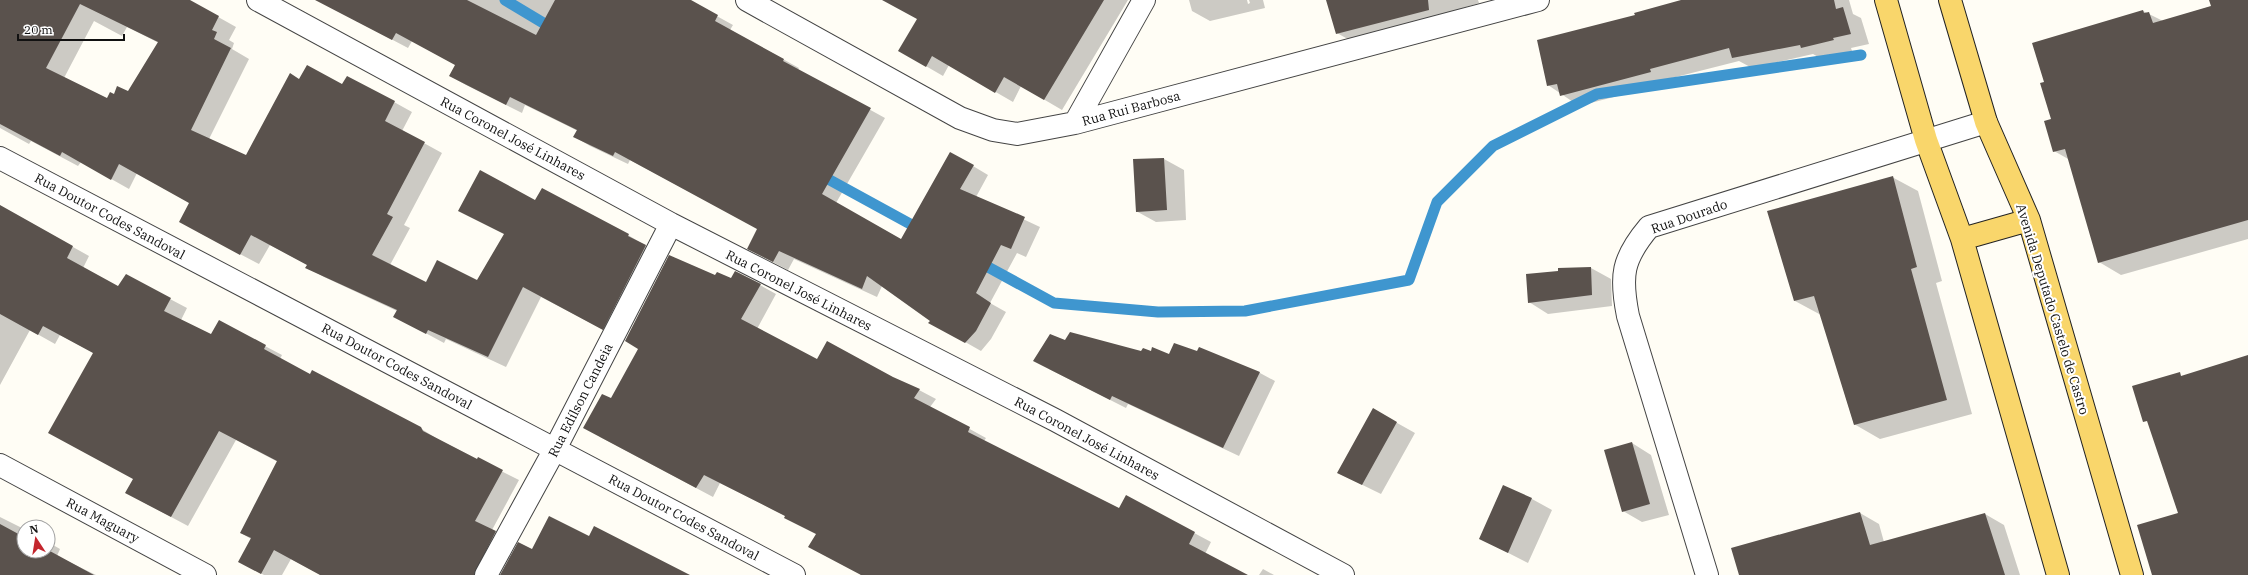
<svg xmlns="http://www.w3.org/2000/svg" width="2248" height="575" font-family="'IBM Plex Serif',serif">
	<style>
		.shadow { fill: #0003; fill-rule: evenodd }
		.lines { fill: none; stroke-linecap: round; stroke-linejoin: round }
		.stream { stroke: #3f96cf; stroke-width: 11 }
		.building { fill: #5a524d; fill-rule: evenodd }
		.minor-casing { stroke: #444; stroke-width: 24 }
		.major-casing { stroke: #222; stroke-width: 24 }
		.minor { stroke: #fff; stroke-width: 22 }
		.major { stroke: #f9d66b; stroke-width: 22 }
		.labels { text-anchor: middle; stroke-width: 4; stroke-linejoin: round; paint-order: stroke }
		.street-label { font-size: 13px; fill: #111; stroke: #fff }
	</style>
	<rect width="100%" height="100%" fill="#fffdf5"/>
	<path class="shadow" d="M39,0H188L236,27L229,40L234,43L232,49L249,59L209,139L246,157L300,80L343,86L394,102L412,112L402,131L442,153L404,225L410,228L390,265L427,283L477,281L505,234L459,210L535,202L628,235L663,256L621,339L541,297L506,367L446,339L444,343L394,316L397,311L324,277L306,267L308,265L270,245L259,264L198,232L191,203L137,173L129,189L81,162L78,166L31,141L29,144L0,128V21ZM94,21L122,36L127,27L159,43L129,92L114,95L107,100L64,78Z
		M340,0H682L695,4L733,25L730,30L799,68L798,70L885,118L836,203L902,240L973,166L988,175L976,197L1040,227L1026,257L1017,253L990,303L1006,312L991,339L981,351L930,322L931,320L882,286L877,297L794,259L788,270L763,257L759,229L630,160L628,164L590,146L575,137L578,131L525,105L522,113L466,85L450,76L456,65L412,41L408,48L351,18Z
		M886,0H1128L1062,110L1021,86L1013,102L949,65L943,76L900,51L918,19Z
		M1189,0H1247L1248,4L1250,3L1249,0H1263L1265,8L1210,21L1192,11Z
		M1327,0H1478L1479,3L1353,42L1337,33Z
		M1685,0H1849L1853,14L1861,18L1869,44L1851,48L1852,51L1820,58L1813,54L1752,68L1739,61L1668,79V83L1579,106L1548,85L1636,16Z
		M2210,0H2248V239L2121,275L2099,262L2070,160L2054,151L2053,120L2045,83L2143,11L2163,21L2212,6Z
		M1164,159L1184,170L1186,220L1156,222L1136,211L1134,160Z
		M1892,177L1918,191L1942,281L1936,283L1972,414L1880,439L1854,424L1821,315L1795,301Z
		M0,206L89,256L83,268L119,288L170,299L187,308L181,320L212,336L219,322L282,355L280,359L310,375L420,428L439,440L519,480L492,530L512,541L493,575H321L291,559L282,575H264L256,571L251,539L241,533L278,462L236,440L188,526L143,502L94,353L60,335L55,344L30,330L0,385Z
		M1591,268L1611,279L1612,306L1548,314L1529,302L1559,272V269Z
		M716,277L760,285L776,294L757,329L817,360L893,378L919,390L936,399L930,407L986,438L984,441L1120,509L1127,497L1211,542L1205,554L1246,575H861L817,534L786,516L720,483L713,497L600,437L611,400Z
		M1066,341L1170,355L1198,352L1199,348L1260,373L1275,381L1239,456L1128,404L1126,408L1049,369Z
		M1374,410L1415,433L1381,494L1338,473Z
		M1632,443L1651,455L1669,515L1642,522L1623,511Z
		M1504,487L1532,499L1552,510L1528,563L1481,539Z
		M1860,513L1879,524L1884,542L1985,514L2004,525L2020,575H1740Z
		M0,517L24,529V551H48V542L60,549L57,556L96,575H0Z
		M1263,569L1274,575H1259Z"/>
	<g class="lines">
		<path class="stream" d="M505,0L555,30
			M817,173L923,231
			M977,261L1054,303L1158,312L1245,311L1409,280L1437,202L1493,146L1597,94L1861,55"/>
	</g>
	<path class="building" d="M0,0H190L219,16L212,30L217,32L214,39L231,48L191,130L246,155L290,73L299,79L307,65L342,84L347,76L395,101L385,121L425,142L387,214L393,217L372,255L426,282L437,260L477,280L504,234L458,211L480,170L535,200L542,188L629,234L628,236L646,245L603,330L523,287L488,357L428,330L426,334L393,317L397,310L305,268L307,265L251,235L240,255L179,222L189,203L119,164L111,180L62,152L60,156L0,124ZM80,4L158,42L128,91L117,86L114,94L110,92L107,98L46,68Z
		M315,0H467L536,35L555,0H691L718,15L715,21L784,59L783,61L871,108L822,194L901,239L950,152L974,165L960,189L1025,217L1011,249L1001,245L976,293L991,303L976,331L965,343L928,323L930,321L867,276L862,289L779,251L773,262L747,249L757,229L615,152L613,156L573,137L577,130L510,97L506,105L449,76L455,65L396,33L392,40Z
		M882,0H1104L1044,100L1004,77L995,93L932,56L926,67L898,51L917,19Z
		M1326,0H1428L1429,10L1336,34Z
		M1681,0H1834L1836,9L1843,7L1851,34L1833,38L1834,40L1801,48L1800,45L1732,58L1729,48L1650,69L1651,72L1560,96L1557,84L1547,86L1537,40L1635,15L1634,13Z
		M2209,0H2248V220L2098,263L2065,149L2053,152L2044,121L2051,119L2040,83L2044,82L2032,43L2143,10L2144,13L2149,12L2153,23L2211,6Z
		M1164,158L1167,210L1136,212L1133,159Z
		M1893,176L1917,267L1911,269L1947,400L1854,425L1814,296L1794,301L1767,211Z
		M0,205L73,246L67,258L118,286L126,274L171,298L164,311L211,334L219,320L266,345L264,349L310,374L312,370L421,427L423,431L477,459L478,457L503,470L475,521L496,531L474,575H320L274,550L261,574L238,562L251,538L240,533L277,461L219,431L171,517L125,493L133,479L48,433L93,353L43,326L38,335L0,314Z
		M669,255L715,275L717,272L731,278L735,271L761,284L741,319L817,359L827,341L893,377L920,389L914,398L970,427L968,432L1119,508L1126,495L1195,532L1189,544L1248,575H861L808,547L816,534L784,518L785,516L704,475L696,488L583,428L602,394L611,398L638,349L625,341Z
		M1591,267L1592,295L1528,303L1526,274L1558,271V268Z
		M1070,332L1141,351L1143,348L1151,351L1152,347L1169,354L1174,343L1197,351L1199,347L1260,372L1223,448L1112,396L1110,400L1033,361L1050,334L1065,340Z
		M2248,355V575H2152L2137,525L2178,513L2147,421L2143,422L2132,386L2180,372L2181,376Z
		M1373,408L1397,422L1362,485L1337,473Z
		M1632,442L1650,504L1622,512L1604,450Z
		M1503,485L1532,498L1508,553L1479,539Z
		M1860,512L1870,545L1985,513L2005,575H1739L1731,548Z
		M549,516L589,536L594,526L690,575H500L518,542L532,549Z
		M0,524L24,537V551L48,550L94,575H0Z"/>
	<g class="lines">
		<g class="minor-casing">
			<path id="minor" d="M258,0L671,224L1055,420L1343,575
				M747,0L960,118L993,130L1017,134L1075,123L1538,0
				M1075,123L1144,0
				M0,158L794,575
				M0,465L205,575
				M486,575L555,449L671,224
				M1707,575L1628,316C1620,276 1622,259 1649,227L1986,122"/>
		</g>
		<g class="major-casing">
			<path id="major" d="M1886,0L1926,140L1962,239L2058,575
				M1950,0L1986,122L2029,220L2132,575
				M1962,239L2029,220"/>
		</g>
		<use href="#minor" class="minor"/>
		<use href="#major" class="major"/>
	</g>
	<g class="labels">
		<g class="street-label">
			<text transform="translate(1131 108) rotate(-15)" y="5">Rua Rui Barbosa</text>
			<text transform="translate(513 138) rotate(28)" y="5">Rua Coronel José Linhares</text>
			<text transform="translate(110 216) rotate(28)" y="5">Rua Doutor Codes Sandoval</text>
			<text transform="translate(1689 216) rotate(-19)" y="5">Rua Dourado</text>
			<text transform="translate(799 290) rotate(27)" y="5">Rua Coronel José Linhares</text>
			<text transform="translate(2053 309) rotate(73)" y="5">Avenida Deputado Castelo de Castro</text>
			<text transform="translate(397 366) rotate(28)" y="5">Rua Doutor Codes Sandoval</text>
			<text transform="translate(580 400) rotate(-63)" y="5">Rua Edílson Candeia</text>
			<text transform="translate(1087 438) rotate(28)" y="5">Rua Coronel José Linhares</text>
			<text transform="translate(684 517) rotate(28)" y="5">Rua Doutor Codes Sandoval</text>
			<text transform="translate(103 520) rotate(28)" y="5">Rua Maguary</text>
		</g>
	</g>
	<g transform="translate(36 539) rotate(348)"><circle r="19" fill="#ffffff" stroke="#a0a0a0"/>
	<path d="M0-3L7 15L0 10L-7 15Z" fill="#c4262e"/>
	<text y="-6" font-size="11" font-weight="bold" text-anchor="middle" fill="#111111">N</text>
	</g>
	<path d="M18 34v6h106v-6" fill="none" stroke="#111111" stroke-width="2"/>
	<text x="24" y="34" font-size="12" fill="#111111" stroke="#ffffff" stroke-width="3" paint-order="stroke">20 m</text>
</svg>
